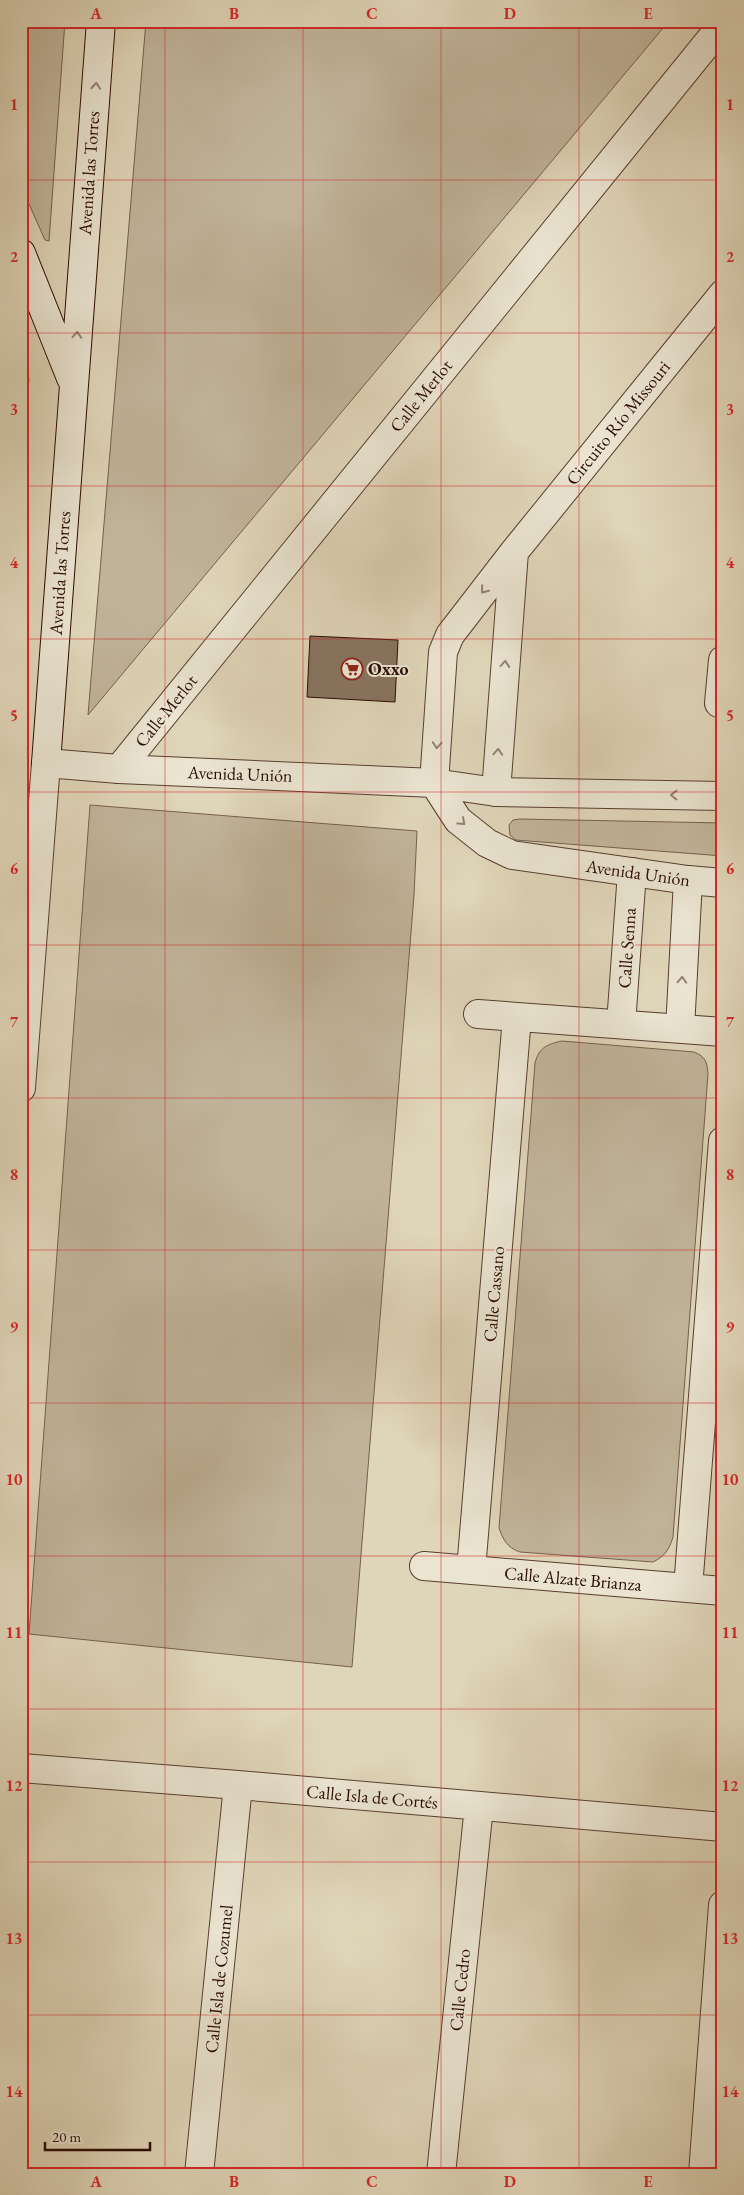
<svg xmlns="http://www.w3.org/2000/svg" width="744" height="2195" font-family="'EB Garamond',serif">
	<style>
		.green { fill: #c0b399; stroke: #765f4d }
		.building { fill: #897460; stroke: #2b0b01 }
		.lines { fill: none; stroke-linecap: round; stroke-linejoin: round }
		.minor-casing { stroke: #583e2f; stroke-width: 30 }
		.tertiary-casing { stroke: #583e2f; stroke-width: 30 }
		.secondary-casing { stroke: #2b0b01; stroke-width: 30 }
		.minor { stroke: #eae4d1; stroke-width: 28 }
		.tertiary { stroke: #eae4d1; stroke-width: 28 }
		.secondary { stroke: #eae4d1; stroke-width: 28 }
		.oneway { stroke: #948273 }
		.grid { fill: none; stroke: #d62828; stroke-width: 1; stroke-opacity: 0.55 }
		.labels { text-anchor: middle; stroke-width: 4; stroke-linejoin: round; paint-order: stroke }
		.street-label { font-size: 18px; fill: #2b0b01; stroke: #eae4d1 }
		.poi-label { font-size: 18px; font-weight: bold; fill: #2b0b01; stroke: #eae4d1; text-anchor: start }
		.neatline { fill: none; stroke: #d62828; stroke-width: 2 }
		.grid-label { font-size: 16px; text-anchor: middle; font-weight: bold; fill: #d62828 }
	</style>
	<rect width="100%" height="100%" fill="#dfd5b8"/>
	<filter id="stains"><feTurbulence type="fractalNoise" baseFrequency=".004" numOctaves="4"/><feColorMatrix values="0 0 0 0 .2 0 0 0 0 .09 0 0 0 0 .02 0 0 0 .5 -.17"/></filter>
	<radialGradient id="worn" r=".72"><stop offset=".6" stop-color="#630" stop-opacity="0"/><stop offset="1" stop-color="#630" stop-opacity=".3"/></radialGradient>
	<path class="green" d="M21,21H65L49,241L45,240L21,186Z
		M146,21H669L88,715Z
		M21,358L29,378L21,485Z
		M90,805L417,831L414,895L352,1667L29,1634Z
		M520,819L723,823V856L516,840L510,835L509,825L513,820Z
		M562,1041L694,1052C706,1057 707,1062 708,1074L673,1537C669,1550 665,1556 653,1562L520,1552C507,1548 503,1539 499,1528L535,1063C539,1047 548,1044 562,1041Z"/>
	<path class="building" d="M310,636L398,640L395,702L307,697Z"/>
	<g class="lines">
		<g class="minor-casing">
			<path id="minor" d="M719,703L723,660
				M119,769L723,24
				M434,783L443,652L450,635L514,552L723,294
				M496,792L514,552
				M478,1014L723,1032
				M621,1024L632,872
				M680,1029L688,880
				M424,1566L723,1591
				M471,1570L517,1017
				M688,1588L723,1141
				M21,1768L238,1785L723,1827
				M199,2174L238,1785
				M441,2174L479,1806
				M703,2174L723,1905"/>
		</g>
		<g class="tertiary-casing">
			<path id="tertiary" d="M434,783L458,820L487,843L512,855L688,880L723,883
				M21,1088L46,763L119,769L434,783L496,792L723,796"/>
		</g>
		<g class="secondary-casing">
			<path id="secondary" d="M21,253L71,378
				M46,763L101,21"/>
		</g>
		<use href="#minor" class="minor"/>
		<use href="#tertiary" class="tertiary"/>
		<use href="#secondary" class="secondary"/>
	</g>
	<defs><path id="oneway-chevron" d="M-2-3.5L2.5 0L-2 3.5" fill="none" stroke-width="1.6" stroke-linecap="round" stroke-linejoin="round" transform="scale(1.25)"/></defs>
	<g class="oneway">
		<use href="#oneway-chevron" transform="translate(96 86) rotate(-86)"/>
		<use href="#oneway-chevron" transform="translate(77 335) rotate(-86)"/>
		<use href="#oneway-chevron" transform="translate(484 590) rotate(128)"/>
		<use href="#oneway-chevron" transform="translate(505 664) rotate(-85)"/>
		<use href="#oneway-chevron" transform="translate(437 745) rotate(94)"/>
		<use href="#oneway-chevron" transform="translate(498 752) rotate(-86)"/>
		<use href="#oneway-chevron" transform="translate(674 795) rotate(-179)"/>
		<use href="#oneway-chevron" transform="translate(462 822) rotate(42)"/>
		<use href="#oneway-chevron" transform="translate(682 980) rotate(-87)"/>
	</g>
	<path class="grid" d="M165,21V2174M303,21V2174M441,21V2174M579,21V2174M21,180H723M21,333H723M21,486H723M21,639H723M21,792H723M21,945H723M21,1098H723M21,1250H723M21,1403H723M21,1556H723M21,1709H723M21,1862H723M21,2015H723"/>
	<defs>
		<g id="supermarket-ring" transform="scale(1.125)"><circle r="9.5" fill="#eae4d1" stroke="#8f2418" stroke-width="1.5"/><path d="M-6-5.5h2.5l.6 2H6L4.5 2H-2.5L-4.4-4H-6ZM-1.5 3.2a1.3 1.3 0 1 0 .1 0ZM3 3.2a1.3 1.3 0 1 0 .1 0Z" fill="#8f2418"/></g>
	</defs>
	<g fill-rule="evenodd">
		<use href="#supermarket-ring" x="352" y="669"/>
	</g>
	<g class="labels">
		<g class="street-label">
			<text transform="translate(89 173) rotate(-86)" y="6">Avenida las Torres</text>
			<text transform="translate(421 396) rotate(-51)" y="6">Calle Merlot</text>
			<text transform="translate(618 423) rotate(-51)" y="6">Circuito Río Missouri</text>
			<text transform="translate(60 573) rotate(-86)" y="6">Avenida las Torres</text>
			<text transform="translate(166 711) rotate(-51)" y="6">Calle Merlot</text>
			<text transform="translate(240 774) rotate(2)" y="6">Avenida Unión</text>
			<text transform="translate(638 873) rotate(8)" y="6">Avenida Unión</text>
			<text transform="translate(627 948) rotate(-86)" y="6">Calle Senna</text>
			<text transform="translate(494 1294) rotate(-85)" y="6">Calle Cassano</text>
			<text transform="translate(573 1579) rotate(5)" y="6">Calle Alzate Brianza</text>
			<text transform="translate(372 1797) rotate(5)" y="6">Calle Isla de Cortés</text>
			<text transform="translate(219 1979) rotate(-84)" y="6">Calle Isla de Cozumel</text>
			<text transform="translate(460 1990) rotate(-84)" y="6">Calle Cedro</text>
		</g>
		<g class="poi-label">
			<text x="368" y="675">Oxxo</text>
		</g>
	</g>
	<rect width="744" height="2195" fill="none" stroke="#dfd5b8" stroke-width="55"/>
	<path d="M45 2142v8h105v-8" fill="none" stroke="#2b0b01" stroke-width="2.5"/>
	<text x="52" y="2142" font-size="15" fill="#2b0b01" stroke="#eae4d1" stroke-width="4" paint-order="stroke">20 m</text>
	<rect x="28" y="28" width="688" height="2140" class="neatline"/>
	<g class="grid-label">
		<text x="96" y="19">A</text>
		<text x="234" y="19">B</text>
		<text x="372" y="19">C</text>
		<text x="510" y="19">D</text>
		<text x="648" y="19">E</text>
		<text x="14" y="110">1</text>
		<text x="730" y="110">1</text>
		<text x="14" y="262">2</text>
		<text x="730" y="262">2</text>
		<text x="14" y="415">3</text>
		<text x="730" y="415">3</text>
		<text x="14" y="568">4</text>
		<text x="730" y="568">4</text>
		<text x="14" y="721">5</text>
		<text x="730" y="721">5</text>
		<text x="14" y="874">6</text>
		<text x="730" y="874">6</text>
		<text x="14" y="1027">7</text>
		<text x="730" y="1027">7</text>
		<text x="14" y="1180">8</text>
		<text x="730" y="1180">8</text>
		<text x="14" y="1332">9</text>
		<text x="730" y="1332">9</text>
		<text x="14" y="1485">10</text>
		<text x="730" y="1485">10</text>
		<text x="14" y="1638">11</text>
		<text x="730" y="1638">11</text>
		<text x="14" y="1791">12</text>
		<text x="730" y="1791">12</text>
		<text x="14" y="1944">13</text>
		<text x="730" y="1944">13</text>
		<text x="14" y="2097">14</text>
		<text x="730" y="2097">14</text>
		<text x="96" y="2187">A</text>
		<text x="234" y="2187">B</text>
		<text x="372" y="2187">C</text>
		<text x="510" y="2187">D</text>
		<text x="648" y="2187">E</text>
	</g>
	<rect width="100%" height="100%" filter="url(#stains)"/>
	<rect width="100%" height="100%" fill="url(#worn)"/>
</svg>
